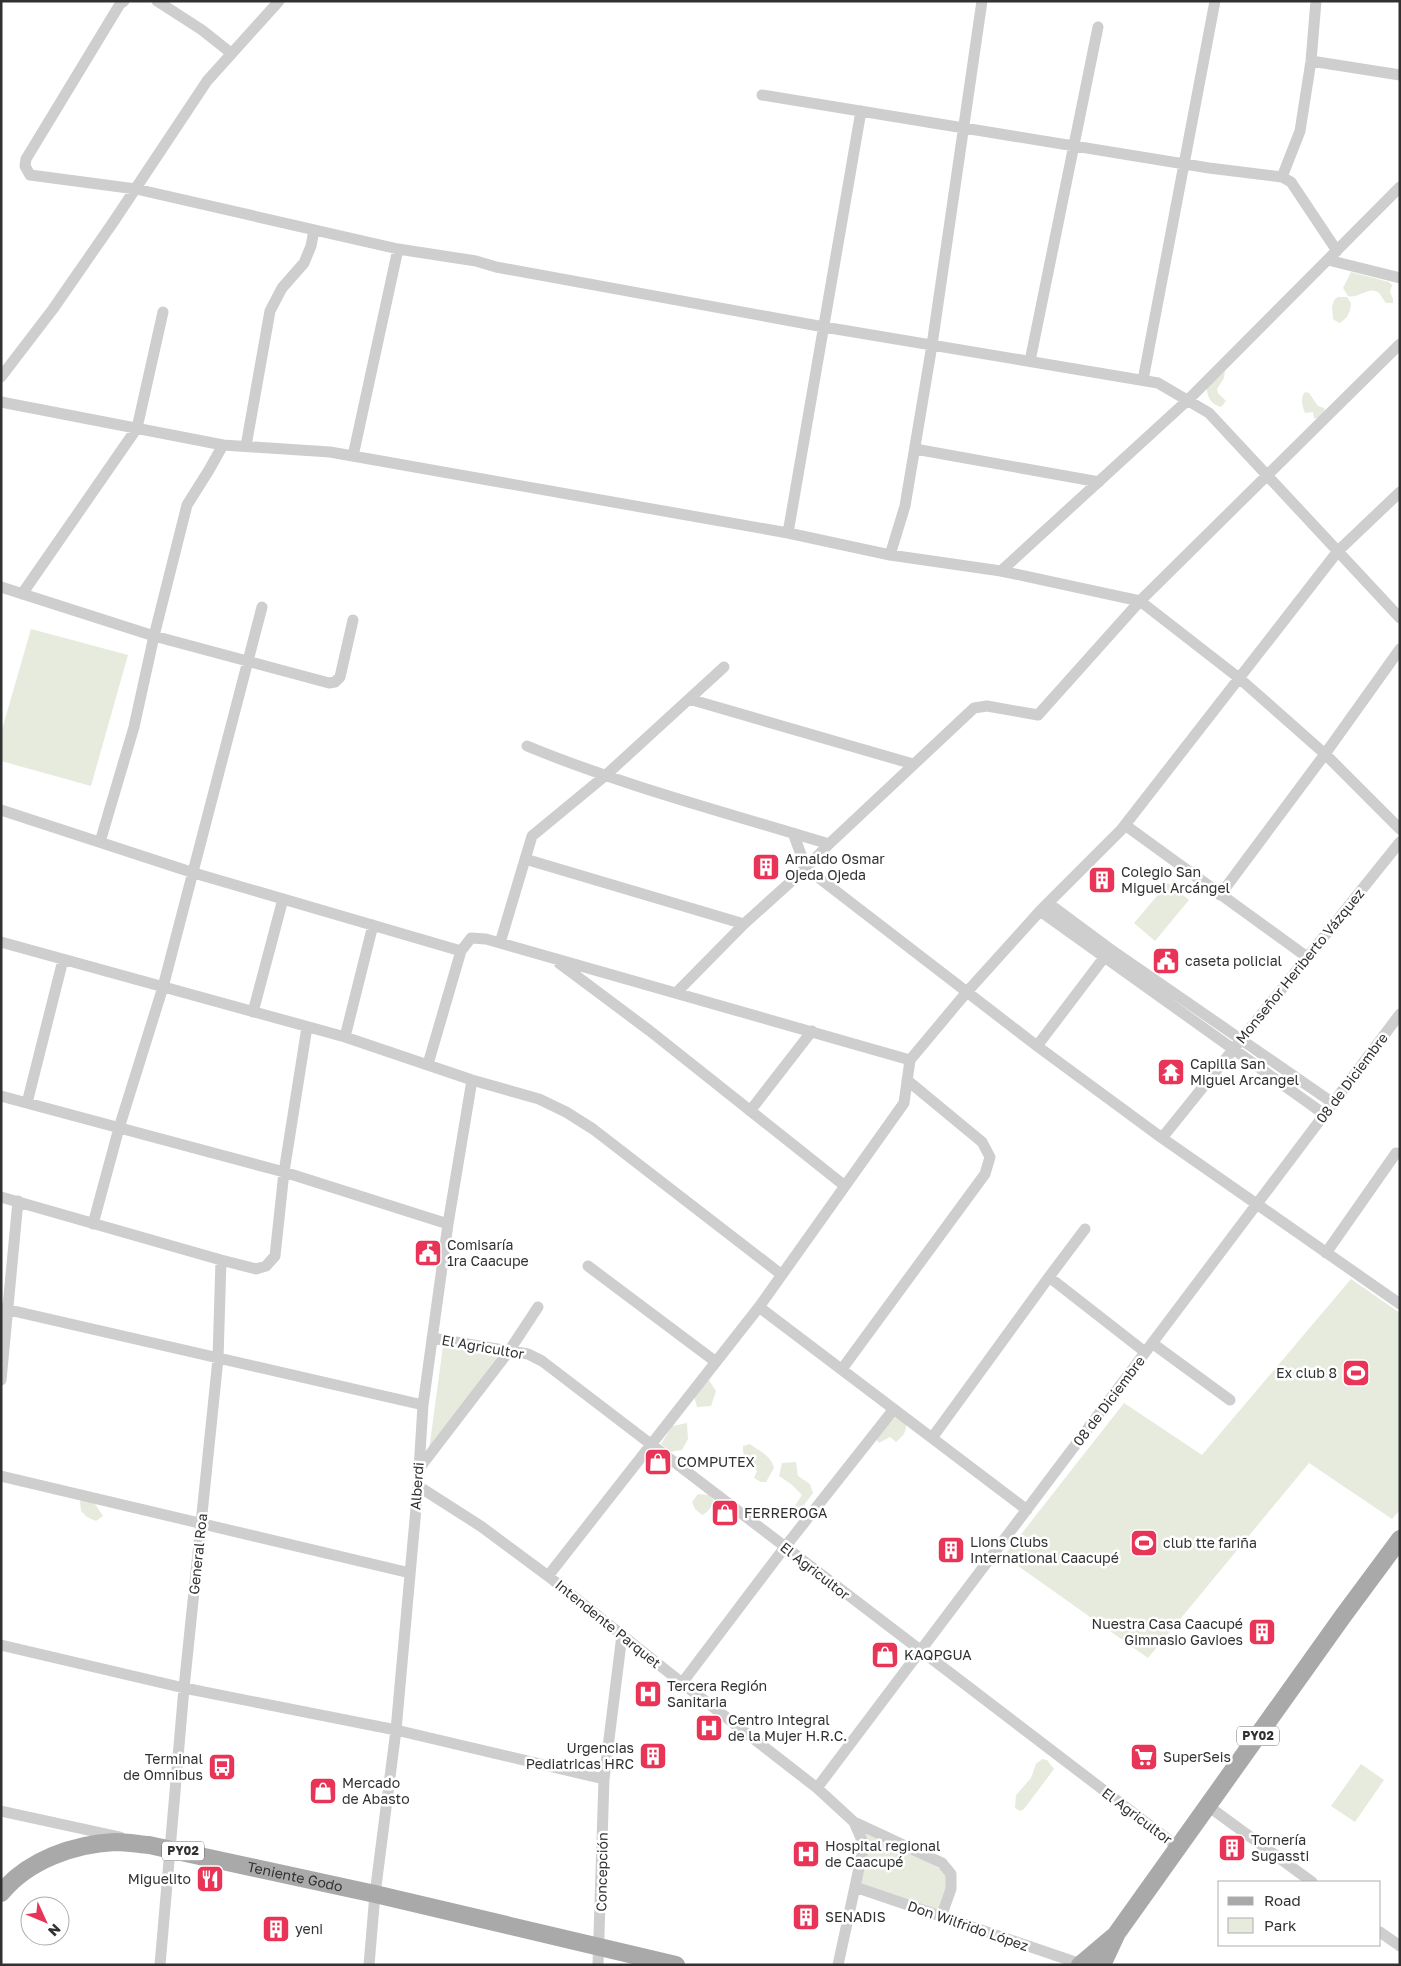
<svg xmlns="http://www.w3.org/2000/svg" width="1401" height="1966" font-family="'Golos Text',sans-serif">
	<style>
		.green { fill: #e6ebdd }
		.lines { fill: none; stroke-linecap: round; stroke-linejoin: round }
		.street { stroke: #cecece; stroke-width: 11 }
		.primary { stroke: #a9a9a9; stroke-width: 18 }
		.labels { text-anchor: middle; stroke-width: 5; stroke-linejoin: round; paint-order: stroke }
		.shield { fill: #fff; stroke: #6f6f6f; stroke-width: 1 }
		.shield-label { font-size: 12px; font-weight: bold; fill: #313131 }
		.poi-label { font-size: 14px; fill: #313131; stroke: #fff; text-anchor: start }
		.street-label { font-size: 14px; fill: #313131; stroke: #fff }
	</style>
	<rect width="100%" height="100%" fill="#fff"/>
	<path class="green" d="M1351,272L1389,282L1392,285L1390,292L1393,299V303H1386C1383,300 1382,296 1379,293C1369,285 1359,299 1348,296L1343,288Z
		M1338,297H1347L1351,303C1351,311 1347,320 1339,323L1333,319L1332,307L1334,300Z
		M1225,370L1224,378L1217,389L1218,393L1226,401L1221,407C1207,403 1206,392 1207,380Z
		M1305,392L1309,393L1318,406L1324,408L1325,412L1319,419L1314,418L1313,412L1305,413C1302,406 1300,398 1305,392Z
		M31,629L128,655L91,786L1,761V733Z
		M1168,883L1189,900L1155,941L1134,923Z
		M1351,1279L1400,1313V1510L1392,1519L1309,1463L1148,1658L1004,1556L1124,1403L1202,1455Z
		M443,1346L497,1357L429,1450Z
		M709,1380L716,1391L711,1406L697,1407L694,1396L700,1387Z
		M895,1417L906,1423C907,1432 903,1436 896,1442L890,1437L879,1443L876,1439Z
		M687,1423L688,1439L682,1450L670,1452L661,1444L672,1426Z
		M750,1444C760,1452 771,1455 774,1468L766,1482H761L754,1478L757,1471C747,1461 743,1461 743,1446Z
		M796,1462L798,1476L810,1484L813,1493L801,1509H797L794,1507L802,1495L791,1484L779,1476L782,1463Z
		M698,1494L709,1495L715,1502L707,1512L702,1515L695,1509L692,1502Z
		M82,1499L95,1504L103,1516L96,1521L87,1517L81,1511L80,1502Z
		M1042,1759L1047,1760L1054,1769L1024,1809L1020,1811L1015,1808L1016,1795L1031,1778L1036,1764Z
		M1361,1764L1384,1780L1355,1822L1331,1806Z
		M854,1822L951,1875L941,1917L855,1887L864,1845Z"/>
	<g class="lines">
		<path class="street" d="M124,1L120,4L26,159L25,166L30,175L136,189L398,249L476,261L496,267L824,327L1158,383L1209,413L1400,618
			M157,1L202,30L231,53
			M1311,61L1400,75
			M762,95L1209,168L1282,177L1291,182L1337,251
			M1282,177L1300,131L1311,61L1316,1
			M1328,260L1400,278
			M1400,344L1140,601L1038,715L987,706L974,708L829,844L806,868L1037,1046L1162,1138L1400,1304
			M1030,361L1098,27
			M1,377L53,309L114,221L207,81L279,1
			M1143,380L1215,1
			M1,402L223,445L330,452L788,533L890,555L1001,571L1140,601L1239,678L1325,754L1400,829
			M246,446L270,311L282,288L304,263L311,246L314,230
			M915,449L1099,482
			M353,456L398,249
			M788,533L861,111
			M890,555L905,506L932,345L982,1
			M1001,571L1189,399L1400,187
			M1,587L154,636L329,683L335,682L340,677L353,620
			M22,594L137,428L163,312
			M689,699L913,764
			M527,746C624,786 728,813 829,844
			M1,810L194,873L461,951
			M1125,825L1307,957
			M100,842L134,727L154,636L187,505L209,470L223,445
			M525,859L744,924
			M1220,895L1325,754L1400,649
			M1048,903L1110,949L1333,1103
			M1040,911L1324,1114
			M1,942L345,1037L472,1080L539,1099L566,1112L593,1129L782,1275
			M500,943L532,836L606,775L724,667
			M559,963L650,1031L845,1186
			M676,993L744,924L806,868L793,833
			M253,1012L283,899
			M345,1037L373,925
			M1037,1046L1109,951
			M428,1064L461,951L471,938L486,939L910,1060
			M1,1096L284,1172L448,1224
			M27,1103L63,960
			M750,1111L812,1031
			M1162,1138L1400,842
			M1,1197L221,1260L256,1269L266,1266L275,1256L284,1172L307,1027
			M93,1224L119,1128L163,987L262,607
			M1326,1253L1396,1153
			M588,1266L716,1362
			M1049,1277L1085,1229
			M759,1307L1027,1510
			M1,1308L423,1405
			M432,1338L528,1354L542,1361L1178,1847
			M1152,1343L1230,1400
			M842,1369L985,1174L990,1157L982,1142L907,1080
			M1,1380L18,1201
			M932,1438L1049,1277L1145,1352
			M418,1470L509,1351L538,1307
			M1,1476L410,1573
			M418,1486L482,1527L548,1576L682,1683L817,1788L854,1822L864,1845L838,1965
			M548,1576L759,1307L904,1103L910,1060L966,993L1040,911L1121,830L1338,551L1400,492
			M1,1645L184,1688L396,1730L604,1779
			M682,1683L785,1547L894,1409
			M817,1788L1400,1014
			M1208,1806L1312,1882
			M1,1811L120,1837
			M854,1822L942,1863L951,1874V1889L941,1917
			M855,1887L1081,1964
			M1380,1932L1400,1946
			M160,1965L184,1688L218,1359L221,1260
			M369,1965L375,1894L396,1730L418,1486L423,1405L448,1224L472,1080
			M598,1965L604,1779L622,1635"/>
		<g class="primary">
			<path id="s1" d="M1,1893C28,1860 74,1844 115,1842C126,1842 138,1844 149,1845L375,1894L676,1965"/>
			<path d="M1080,1965L1113,1937"/>
			<path d="M1102,1965L1117,1933L1343,1616L1400,1539"/>
		</g>
	</g>
	<defs>
		<g id="building-square" transform="scale(1.4375)"><rect x="-9" y="-9" width="18" height="18" rx="4" fill="#e83457" stroke="#fff"/><path d="M-4-6H4V6H1V3H-1V6H-4ZM-2.5-4.3h1.7v1.8h-1.7ZM.8-4.3h1.7v1.8H.8ZM-2.5-1h1.7V.8h-1.7ZM.8-1h1.7V.8H.8Z" fill="#fff"/></g>
		<g id="civic-square" transform="scale(1.4375)"><rect x="-9" y="-9" width="18" height="18" rx="4" fill="#e83457" stroke="#fff"/><path d="M-.6-6.5H3V-4.5H.6V-3L4-1V1h2V6H-6V1h2V-1L-.6-3ZM-1.2 2.5V6h2.4V2.5Z" fill="#fff"/></g>
		<g id="temple-square" transform="scale(1.4375)"><rect x="-9" y="-9" width="18" height="18" rx="4" fill="#e83457" stroke="#fff"/><path d="M0-6L5-2H3V0L6.5 2.5H4V6H1.5V3h-3V6H-4V2.5H-6.5L-3 0V-2H-5Z" fill="#fff"/></g>
		<g id="stadium-square" transform="scale(1.4375)"><rect x="-9" y="-9" width="18" height="18" rx="4" fill="#e83457" stroke="#fff"/><path d="M0-5a6.5 5 0 1 0 0 10a6.5 5 0 1 0 0-10ZM-3.5-1.8h7v3.6h-7Z" fill="#fff"/></g>
		<g id="shop-square" transform="scale(1.4375)"><rect x="-9" y="-9" width="18" height="18" rx="4" fill="#e83457" stroke="#fff"/><path d="M-5-2.5h2.3a2.7 3.5 0 0 1 5.4 0H5L5.5 6h-11ZM-1.5-2.5h3a1.5 2.3 0 0 0-3 0Z" fill="#fff"/></g>
		<g id="hospital-square" transform="scale(1.4375)"><rect x="-9" y="-9" width="18" height="18" rx="4" fill="#e83457" stroke="#fff"/><path d="M-5-5h3v3.5h4V-5h3V5h-3V1.5h-4V5h-3Z" fill="#fff"/></g>
		<g id="supermarket-square" transform="scale(1.4375)"><rect x="-9" y="-9" width="18" height="18" rx="4" fill="#e83457" stroke="#fff"/><path d="M-6-5.5h2.5l.6 2H6L4.5 2H-2.5L-4.4-4H-6ZM-1.5 3.2a1.3 1.3 0 1 0 .1 0ZM3 3.2a1.3 1.3 0 1 0 .1 0Z" fill="#fff"/></g>
		<g id="bus-square" transform="scale(1.4375)"><rect x="-9" y="-9" width="18" height="18" rx="4" fill="#e83457" stroke="#fff"/><path d="M-5-6H5V4H4V6H2V4H-2V6H-4V4H-5ZM-3.5-4V0h7V-4ZM-3.5 1.2v1.5H-2V1.2ZM2 1.2v1.5H3.5V1.2Z" fill="#fff"/></g>
		<g id="restaurant-square" transform="scale(1.4375)"><rect x="-9" y="-9" width="18" height="18" rx="4" fill="#e83457" stroke="#fff"/><path d="M-5-6h1v4h1v-4h1v4h1v-4h1v5L-1.5 .5V6h-2V.5L-5-1ZM5-6V6H3V1.5H1.5Q1.5-4 5-6Z" fill="#fff"/></g>
	</defs>
	<g fill-rule="evenodd">
		<use href="#building-square" x="766" y="867"/>
		<use href="#building-square" x="1102" y="880"/>
		<use href="#civic-square" x="1166" y="961"/>
		<use href="#temple-square" x="1171" y="1072"/>
		<use href="#civic-square" x="428" y="1253"/>
		<use href="#stadium-square" x="1356" y="1373"/>
		<use href="#shop-square" x="658" y="1462"/>
		<use href="#shop-square" x="725" y="1513"/>
		<use href="#stadium-square" x="1144" y="1543"/>
		<use href="#building-square" x="951" y="1550"/>
		<use href="#building-square" x="1262" y="1632"/>
		<use href="#shop-square" x="885" y="1655"/>
		<use href="#hospital-square" x="648" y="1694"/>
		<use href="#hospital-square" x="709" y="1728"/>
		<use href="#building-square" x="653" y="1756"/>
		<use href="#supermarket-square" x="1144" y="1757"/>
		<use href="#bus-square" x="222" y="1767"/>
		<use href="#shop-square" x="323" y="1791"/>
		<use href="#building-square" x="1232" y="1848"/>
		<use href="#hospital-square" x="806" y="1854"/>
		<use href="#restaurant-square" x="210" y="1879"/>
		<use href="#building-square" x="806" y="1917"/>
		<use href="#building-square" x="276" y="1929"/>
	</g>
	<g class="labels">
		<g class="shield">
			<rect x="1237" y="1726.5" width="42" height="19" rx="4"/>
			<rect x="162" y="1841.5" width="42" height="19" rx="4"/>
		</g>
		<g class="shield-label">
			<text x="1258" y="1740">PY02</text>
			<text x="183" y="1855">PY02</text>
		</g>
		<g class="poi-label">
			<text x="785" y="864">Arnaldo Osmar<tspan x="785" dy="16">Ojeda Ojeda</tspan></text>
			<text x="1121" y="877">Colegio San<tspan x="1121" dy="16">Miguel Arcángel</tspan></text>
			<text x="1185" y="966">caseta policial</text>
			<text x="1190" y="1069">Capilla San<tspan x="1190" dy="16">Miguel Arcangel</tspan></text>
			<text x="447" y="1250">Comisaría<tspan x="447" dy="16">1ra Caacupe</tspan></text>
			<text x="1337" y="1378" text-anchor="end">Ex club 8</text>
			<text x="677" y="1467">COMPUTEX</text>
			<text x="744" y="1518">FERREROGA</text>
			<text x="970" y="1547">Lions Clubs<tspan x="970" dy="16">International Caacupé</tspan></text>
			<text x="1163" y="1548">club tte fariña</text>
			<text x="1243" y="1629" text-anchor="end">Nuestra Casa Caacupé<tspan x="1243" dy="16">Gimnasio Gavioes</tspan></text>
			<text x="904" y="1660">KAQPGUA</text>
			<text x="667" y="1691">Tercera Región<tspan x="667" dy="16">Sanitaria</tspan></text>
			<text x="728" y="1725">Centro Integral<tspan x="728" dy="16">de la Mujer H.R.C.</tspan></text>
			<text x="634" y="1753" text-anchor="end">Urgencias<tspan x="634" dy="16">Pediatricas HRC</tspan></text>
			<text x="1163" y="1762">SuperSeis</text>
			<text x="203" y="1764" text-anchor="end">Terminal<tspan x="203" dy="16">de Omnibus</tspan></text>
			<text x="342" y="1788">Mercado<tspan x="342" dy="16">de Abasto</tspan></text>
			<text x="1251" y="1845">Tornería<tspan x="1251" dy="16">Sugassti</tspan></text>
			<text x="825" y="1851">Hospital regional<tspan x="825" dy="16">de Caacupé</tspan></text>
			<text x="191" y="1884" text-anchor="end">Miguelito</text>
			<text x="825" y="1922">SENADIS</text>
			<text x="295" y="1934">yeni</text>
		</g>
		<g class="street-label">
			<text transform="translate(1300 966) rotate(-51)" y="5">Monseñor Heriberto Vázquez</text>
			<text transform="translate(1352 1078) rotate(-53)" y="5">08 de Diciembre</text>
			<text transform="translate(483 1347) rotate(10)" y="5">El Agricultor</text>
			<text transform="translate(1109 1401) rotate(-53)" y="5">08 de Diciembre</text>
			<text transform="translate(417 1486) rotate(-86)" y="5">Alberdi</text>
			<text transform="translate(198 1554) rotate(-84)" y="5">General Roa</text>
			<text transform="translate(815 1571) rotate(38)" y="5">El Agricultor</text>
			<text transform="translate(608 1624) rotate(39)" y="5">Intendente Parquet</text>
			<text transform="translate(1137 1816) rotate(37)" y="5">El Agricultor</text>
			<text transform="translate(602 1872) rotate(-89)" y="5">Concepción</text>
			<text dy="5" stroke="none"><textPath href="#s1" startOffset="312">Teniente Godo</textPath></text>
			<text transform="translate(968 1926) rotate(19)" y="5">Don Wilfrido López</text>
		</g>
	</g>
	<rect width="1401" height="1966" fill="none" stroke="#313131" stroke-width="5"/>
	<rect x="1218" y="1881" width="162" height="65" fill="#ffffff" stroke="#adadad"/>
	<rect x="1228" y="1897" width="25" height="8" fill="#a9a9a9" stroke="#adadad"/>
	<text x="1264" y="1906" font-size="15" fill="#313131">Road</text>
	<rect x="1228" y="1918" width="25" height="15" fill="#e6ebdd" stroke="#adadad"/>
	<text x="1264" y="1931" font-size="15" fill="#313131">Park</text>
	<g transform="translate(45 1921) rotate(134)"><circle r="24" fill="#ffffff" stroke="#adadad"/>
	<path d="M0-4L9 19L0 12L-9 19Z" fill="#e83457"/>
	<text y="-8" font-size="14" font-weight="bold" text-anchor="middle" fill="#313131">N</text>
	</g>
</svg>
